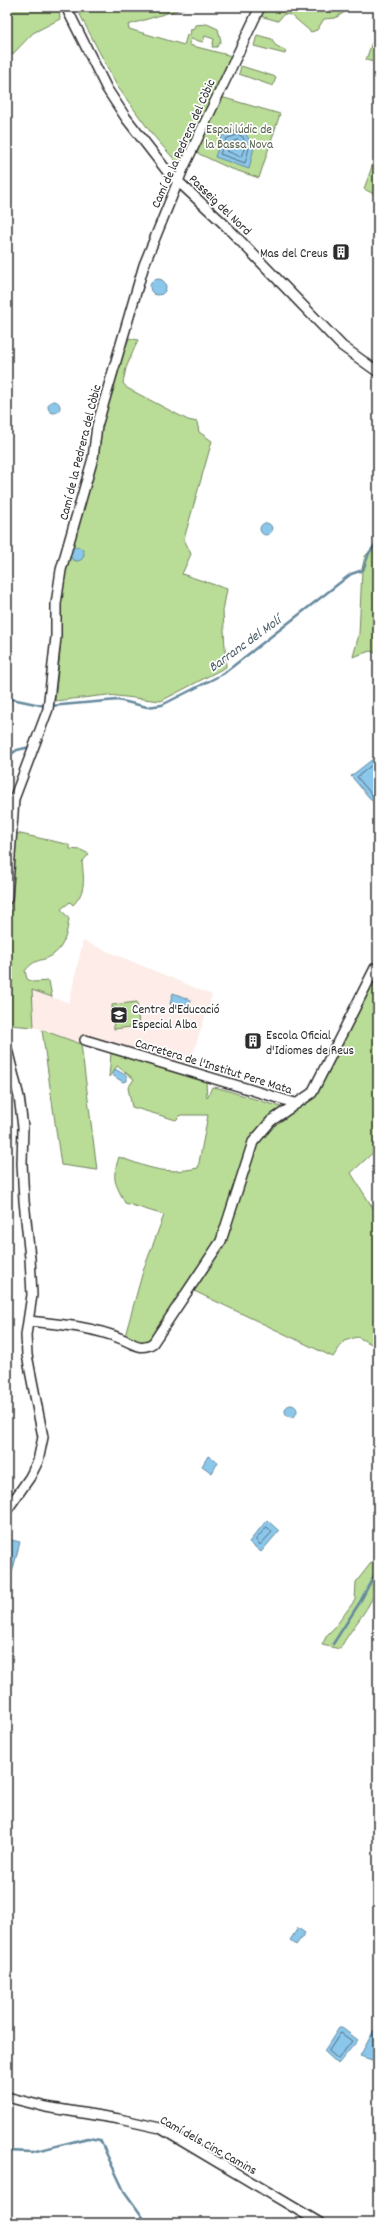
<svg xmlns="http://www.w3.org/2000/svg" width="385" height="2230" font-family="Dekko,sans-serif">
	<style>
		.built { fill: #fdece7 }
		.green { fill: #b9dc96; stroke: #728460 }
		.water { fill: #8bc7eb; stroke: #65899e }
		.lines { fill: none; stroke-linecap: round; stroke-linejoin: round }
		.shore { stroke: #516978; stroke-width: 1 }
		.stream { stroke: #65899e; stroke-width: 2.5 }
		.minor-casing { stroke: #2b2b2b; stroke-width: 12 }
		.minor { stroke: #fff; stroke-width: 9 }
		.labels { text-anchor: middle; stroke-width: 3.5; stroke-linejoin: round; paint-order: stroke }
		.park-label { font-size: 13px; fill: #56604b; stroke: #fff }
		.street-label { font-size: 13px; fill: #2b2b2b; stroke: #fff }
		.poi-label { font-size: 13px; fill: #2b2b2b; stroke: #fff; text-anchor: start }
		.water-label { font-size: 14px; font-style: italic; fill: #485a65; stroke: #fff }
	</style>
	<rect width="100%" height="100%" fill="#fff"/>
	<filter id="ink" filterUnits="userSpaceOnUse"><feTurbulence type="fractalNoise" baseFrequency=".025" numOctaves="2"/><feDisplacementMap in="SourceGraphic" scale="8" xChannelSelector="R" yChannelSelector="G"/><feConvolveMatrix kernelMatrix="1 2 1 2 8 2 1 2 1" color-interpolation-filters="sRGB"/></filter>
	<g filter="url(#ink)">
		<path class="built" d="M83,941L212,995L186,1075L92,1047L34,1027L31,990L69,1003Z"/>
		<path class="green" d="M7,7H59L60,19L33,33L7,60Z
			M76,7H187L128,25L129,29L184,45L187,35H190L191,29L193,30L195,25L207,24L218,29L221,41L217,47H212L214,39L205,36L203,42L191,39L189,45L232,56C214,93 200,131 180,166L152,134L117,86Z
			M265,7H342L350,9L335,18L324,19L317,30L311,32L291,15L284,14L278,21L260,16Z
			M378,31V63L366,60L372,42H375Z
			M257,35L272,39L275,45L286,51L285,54L254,46Z
			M241,66L276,77L273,86L239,74Z
			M221,97L280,114L259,178L229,168L197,153Z
			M375,158L378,159V188L376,195L364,189Z
			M129,338L138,340L126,368L123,383L127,388L188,420L197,422L199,432L212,441L184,539L191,554L182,574L227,589L223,611L226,667L161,701L108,695L55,701L60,651L59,605L69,549L101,424L118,366Z
			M378,543V654L370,651L353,657L359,634L362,569L365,556Z
			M16,833L66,844L70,846V849L81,850L89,854L82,862C84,879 86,892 73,905L70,902L61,909L69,919C67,931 65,946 54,954C43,963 37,956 25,971L27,979L33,982L49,981L52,997L32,990L34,1027L8,1025L7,950Z
			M378,973V1148L351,1173L378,1216V1347L357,1337L344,1341L333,1357L192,1290C210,1259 223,1224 237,1191C246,1168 254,1146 271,1126C283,1112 305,1105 319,1091Z
			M137,1002L139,1026L114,1029L112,1005Z
			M42,1030L81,1044L97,1170L61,1165Z
			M111,1053L206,1082L207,1098L212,1087L219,1088L281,1107L254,1132L248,1142L218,1241L153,1339L142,1345L125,1336L143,1271L164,1215L125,1203C115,1182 111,1181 119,1157C150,1168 164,1175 198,1168L208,1115H181L176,1120L132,1107L128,1088L134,1079L117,1066L109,1077Z
			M378,1554C378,1563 379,1573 378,1582C373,1607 351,1627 340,1649L322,1645L327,1635L335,1627L355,1600L356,1582Z"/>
		<path class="water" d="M238,130L245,133L254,147L249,169L215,157L222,136Z
			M150 287a8 8 0 1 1 16 0a8 8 0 1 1-16 0Z
			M48 407a6 6 0 1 1 12 0a6 6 0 1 1-12 0Z
			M260 529a6 6 0 1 1 12 0a6 6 0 1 1-12 0Z
			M70 554a7 7 0 1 1 14 0a7 7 0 1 1-14 0Z
			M378,755V808L351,776Z
			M173,993L191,1000L187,1010L170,1004Z
			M115,1069L127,1076V1081L123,1082L112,1075Z
			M285 1411a6 6 0 1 1 12 0a6 6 0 1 1-12 0Z
			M208,1456L218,1462L212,1473L202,1466Z
			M267,1520L279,1531L261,1552L249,1542Z
			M7,1539L20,1542L7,1592Z
			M298,1928L305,1933L296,1945L290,1940Z
			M339,2028H342L358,2040L338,2064L324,2051Z
			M374,2030L378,2032V2062L360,2056Z"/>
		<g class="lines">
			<path class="shore" d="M238,135L242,136L249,148L245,163L220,154L226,139Z
				M238,140L244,149L241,157L227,151L230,143Z
				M378,760L357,777L378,802
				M267,1527L272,1532L260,1545L256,1540Z
				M341,2033L352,2041L338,2059L329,2051Z"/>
			<path class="stream" d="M7,698L45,706
				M50,706L118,700L147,707L162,705L223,674L351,574L363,570L369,553L378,541
				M7,757L17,750L30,747V745
				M333,1644L360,1602L378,1568
				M7,2151L32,2152L88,2138L100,2140L124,2191L147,2223"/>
			<g class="minor-casing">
				<path id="minor" d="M66,7L107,89L126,118L167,171L224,224L342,346L378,372
					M7,899L14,799L48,709L56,637V604L61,570L93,458L97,426L144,265L183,169L260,7
					M85,1040L295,1103
					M7,1049L19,1097L23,1127L22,1163L24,1201L30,1258L32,1295L26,1335L27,1355L43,1437L38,1461L30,1477L7,1510
					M29,1321C60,1324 93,1327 122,1339C134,1344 141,1351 153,1343L221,1241L253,1142L271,1121L312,1093L375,968L378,967
					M7,2097L46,2107L119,2119L160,2128L320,2223"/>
			</g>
			<use href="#minor" class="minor"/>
		</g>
	</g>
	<defs>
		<g id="building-square" transform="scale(0.9)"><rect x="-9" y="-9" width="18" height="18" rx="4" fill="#2b2b2b" stroke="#fff"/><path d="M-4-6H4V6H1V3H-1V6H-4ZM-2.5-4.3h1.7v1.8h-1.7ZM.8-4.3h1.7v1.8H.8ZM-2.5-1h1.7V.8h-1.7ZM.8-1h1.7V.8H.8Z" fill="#fff"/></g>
		<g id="school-square" transform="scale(0.9)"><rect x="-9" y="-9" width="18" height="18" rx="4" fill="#2b2b2b" stroke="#fff"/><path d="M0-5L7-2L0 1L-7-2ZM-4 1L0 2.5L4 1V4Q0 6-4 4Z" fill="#fff"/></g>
	</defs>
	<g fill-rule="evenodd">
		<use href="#building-square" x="341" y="252"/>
		<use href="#school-square" x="119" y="1015"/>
		<use href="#building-square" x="253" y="1041"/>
	</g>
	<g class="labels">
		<g class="park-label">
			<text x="239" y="133">Espai lúdic de<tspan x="239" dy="15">la Bassa Nova</tspan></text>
		</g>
		<g class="street-label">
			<text transform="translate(182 143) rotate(-66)" y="5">Camí de la Pedrera del Còbic</text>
			<text transform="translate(221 204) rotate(44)" y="5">Passeig del Nord</text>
			<text transform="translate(79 452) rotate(-76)" y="5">Camí de la Pedrera del Còbic</text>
			<text transform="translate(214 1065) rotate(17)" y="5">Carretera de l'Institut Pere Mata</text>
			<text transform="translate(209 2144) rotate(29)" y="5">Camí dels Cinc Camins</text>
		</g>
		<g class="poi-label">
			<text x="328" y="257" text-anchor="end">Mas del Creus</text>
			<text x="132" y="1013">Centre d'Educació<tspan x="132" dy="15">Especial Alba</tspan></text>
			<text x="266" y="1039">Escola Oficial<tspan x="266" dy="15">d'Idiomes de Reus</tspan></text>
		</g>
		<g class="water-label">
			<text transform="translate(244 643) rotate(-36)" y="5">Barranc del Molí</text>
		</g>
	</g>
	<rect width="385" height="2230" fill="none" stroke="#fff" stroke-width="24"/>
	<rect x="12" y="12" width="361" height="2206" fill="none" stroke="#2b2b2b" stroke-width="1.5" filter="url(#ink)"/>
</svg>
